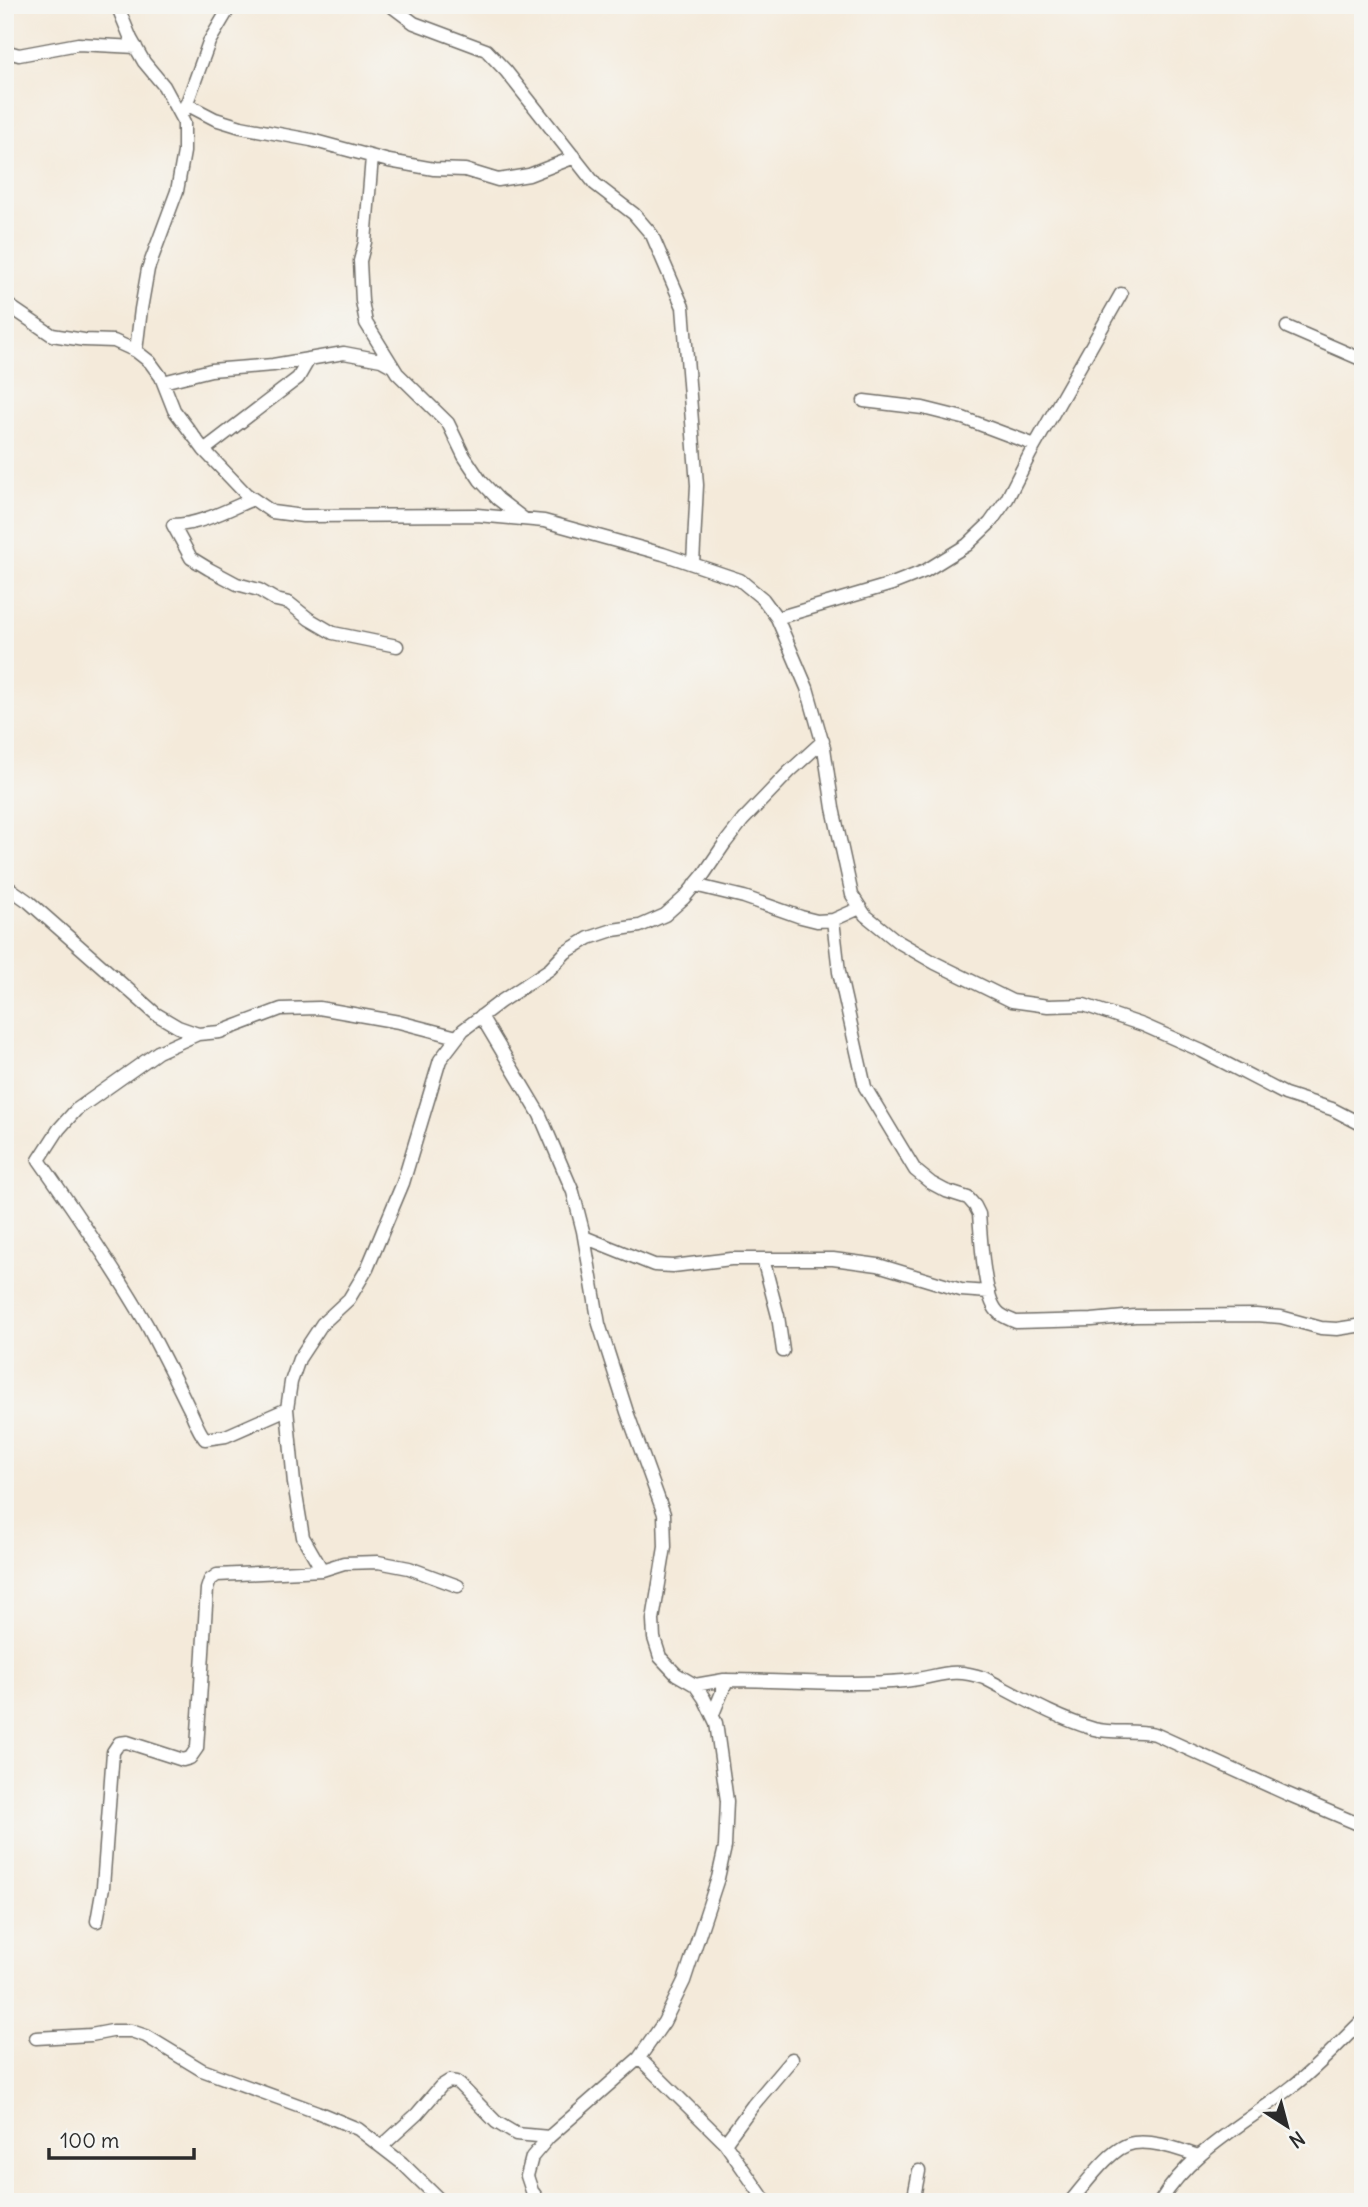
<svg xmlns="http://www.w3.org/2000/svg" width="1368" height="2207" font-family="Delius,sans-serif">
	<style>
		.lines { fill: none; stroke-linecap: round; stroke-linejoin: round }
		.minor-casing { stroke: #716e68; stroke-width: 15 }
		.minor { stroke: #fff; stroke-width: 12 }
	</style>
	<rect width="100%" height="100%" fill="#f6f6f2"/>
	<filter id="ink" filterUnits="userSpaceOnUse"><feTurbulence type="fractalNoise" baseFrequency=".0143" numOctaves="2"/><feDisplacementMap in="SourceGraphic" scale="14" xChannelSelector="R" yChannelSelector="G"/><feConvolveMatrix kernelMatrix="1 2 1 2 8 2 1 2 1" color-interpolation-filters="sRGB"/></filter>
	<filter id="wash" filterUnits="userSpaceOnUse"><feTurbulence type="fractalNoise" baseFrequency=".00686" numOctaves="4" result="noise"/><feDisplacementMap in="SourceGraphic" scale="28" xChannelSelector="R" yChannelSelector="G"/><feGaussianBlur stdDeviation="1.57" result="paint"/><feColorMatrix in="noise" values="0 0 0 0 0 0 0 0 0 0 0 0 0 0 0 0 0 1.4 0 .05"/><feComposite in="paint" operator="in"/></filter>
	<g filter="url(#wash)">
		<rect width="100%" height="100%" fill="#f4eada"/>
	</g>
	<g filter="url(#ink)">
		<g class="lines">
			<g class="minor-casing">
				<path id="minor" d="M117,5L131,39L144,62L164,86L184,123V152L177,191L148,269L141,309L136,351
					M390,5L414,23L486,50L506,71L595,184L634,214L652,235L683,307L697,485L693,564
					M5,51L19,55L78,44L136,47
					M186,104L215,119L241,127L311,140L389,161L434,169L465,170L498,180L529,175L575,157
					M184,111L209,42L231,5
					M372,157L365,242L360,261L362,301L366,323L397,373L448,423L464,456L480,480L498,499L524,519
					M5,303L52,335L84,340L114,341L136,351L150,362L161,377L174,410L204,450L246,494L272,512L303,516L477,515L544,521L663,554L740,580L763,599L777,618L807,688L824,748L833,808L852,895L865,915L897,941L935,963L1012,1001L1048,1006L1084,1005L1143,1025L1202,1051L1285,1094L1332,1109L1363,1125
					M1287,327L1363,360
					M163,382L211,370L273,365L344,353L381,360L392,366
					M864,401L923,408L963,418L1035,445
					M204,450L298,378L309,359
					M253,499C229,509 200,525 173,525L191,558L209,569L237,584L259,590L276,600L289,603L309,619L333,633L397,646
					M777,618L892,584L925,571L967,545L990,523L1007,499L1030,454L1121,294
					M5,885L29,902L156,1014L178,1027L198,1034L220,1032L281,1009L319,1008L399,1022L457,1037
					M694,885L744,897L801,917L817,921L833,920L860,908
					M833,920L839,972L865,1087L915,1170L931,1183L946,1191L968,1198L975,1206L979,1214C981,1236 983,1295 997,1311C1002,1317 1009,1319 1016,1322L1092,1320L1135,1316L1256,1315L1281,1317L1321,1328L1337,1329L1363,1325
					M481,1016L540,1115L573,1192L583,1231L599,1324L627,1412L664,1514L665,1547L653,1620L654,1638L660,1657L676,1674L695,1685L704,1698L716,1723L727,1801L725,1847L718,1878L684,1981L664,2022L639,2058L549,2137L532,2157L527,2176L532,2191L540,2202
					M198,1034L158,1052L76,1110L59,1129L39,1160C77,1214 114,1268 147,1325C161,1352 175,1379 188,1406C194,1417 197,1429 205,1439L226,1436L287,1409
					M584,1237L654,1265L673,1266L731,1259H833L878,1265L961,1290L989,1292
					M763,1259L778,1316L783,1351
					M322,1570L303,1537L294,1483L287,1409L291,1382L299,1359L322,1324L349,1299L367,1269L403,1183L440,1060L463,1030L500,1002L550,969L566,952L589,938L613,930L640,926L665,915L684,898L704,874L725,843L743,820L789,772L823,741
					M695,1685L724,1680C783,1680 844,1686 904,1681C937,1678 950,1666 984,1678C1019,1696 1056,1718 1094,1729C1114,1734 1135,1729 1155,1734L1285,1793L1363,1826
					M713,1714L727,1680
					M97,1921L103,1887L113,1752L119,1743L127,1742L183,1760L190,1758L197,1748L207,1589L210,1580L217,1575L322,1570L344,1563L378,1562L409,1568L458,1586
					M36,2038L91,2035L112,2031H131L146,2036L202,2070L317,2112L358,2129L402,2163L442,2202
					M639,2058L725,2143L766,2202
					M725,2143L753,2105L792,2059
					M381,2147L417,2114L441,2086L449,2081L456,2082L460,2085L496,2122L516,2134L549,2137
					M913,2202L919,2171
					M1070,2202C1085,2185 1111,2146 1134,2143C1155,2140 1179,2150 1199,2156
					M1160,2202C1191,2150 1247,2123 1293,2086C1318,2067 1340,2042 1363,2020"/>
			</g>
			<use href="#minor" class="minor"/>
		</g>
	</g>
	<rect width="1368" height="2207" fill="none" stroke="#f6f6f2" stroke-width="28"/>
	<g transform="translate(1287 2126) rotate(144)" stroke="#f6f6f2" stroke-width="5" paint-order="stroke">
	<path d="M0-5L12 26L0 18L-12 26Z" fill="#2b2b2b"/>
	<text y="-10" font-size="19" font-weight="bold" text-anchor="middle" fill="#2b2b2b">N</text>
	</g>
	<path d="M49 2148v10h145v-10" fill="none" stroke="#2b2b2b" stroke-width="3.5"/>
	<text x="60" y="2148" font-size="21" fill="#2b2b2b" stroke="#f6f6f2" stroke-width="5" paint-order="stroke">100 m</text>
</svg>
